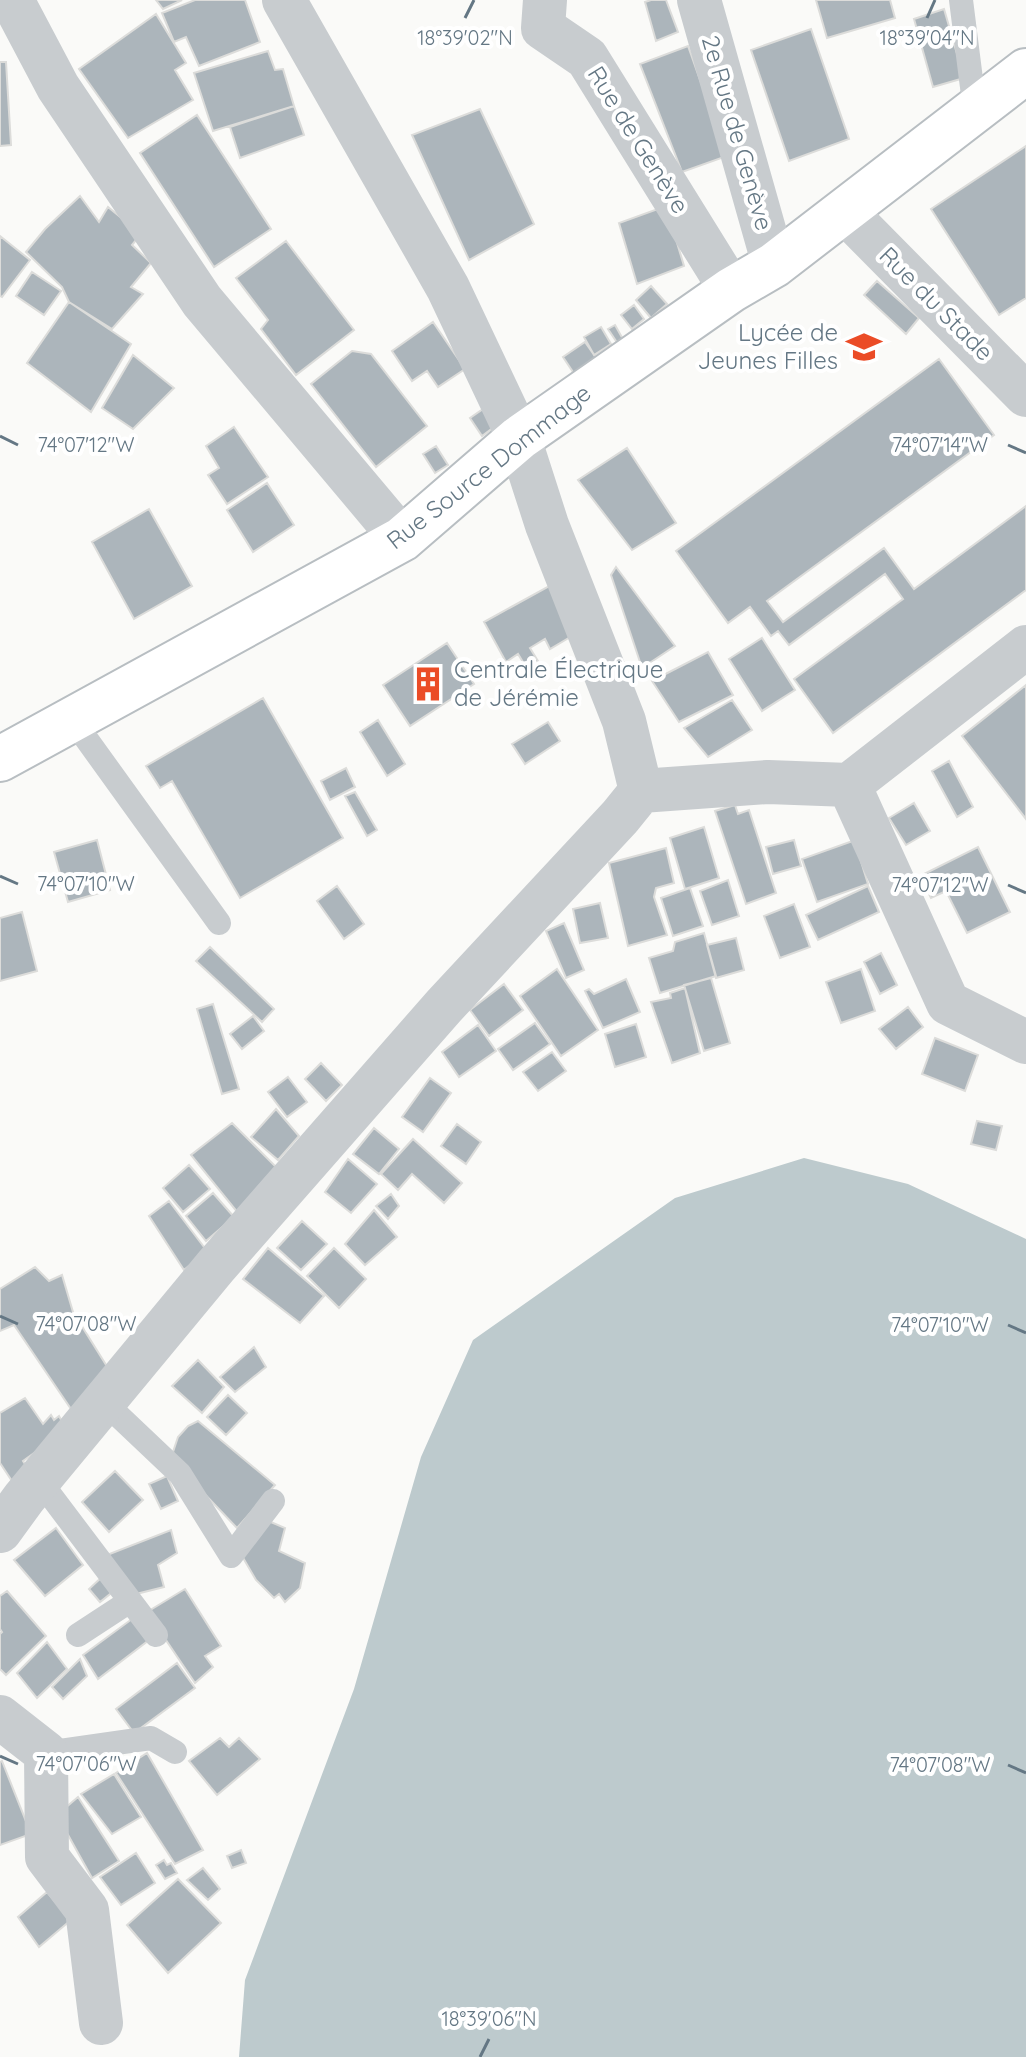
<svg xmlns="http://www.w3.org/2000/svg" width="1026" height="2057" font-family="Quicksand,sans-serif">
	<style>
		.water { fill: #bdcacd }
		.building { fill: #acb5bb; stroke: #dcdcda; stroke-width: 2 }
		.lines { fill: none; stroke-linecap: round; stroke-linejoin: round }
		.secondary-casing { stroke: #b8bec2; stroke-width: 48 }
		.lane { stroke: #c8cccf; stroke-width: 24 }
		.street { stroke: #c8cccf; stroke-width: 44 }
		.secondary { stroke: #fff; stroke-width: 44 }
		.ticks { fill: none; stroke: #647784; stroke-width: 3 }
		.labels { text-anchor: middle; stroke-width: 8; stroke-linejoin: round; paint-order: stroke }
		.street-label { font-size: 24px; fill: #647784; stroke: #fff }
		.poi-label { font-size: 24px; fill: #647784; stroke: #fff; text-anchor: end }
		.ticks-label { font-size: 20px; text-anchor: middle; fill: #647784; stroke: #fff; stroke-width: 8; stroke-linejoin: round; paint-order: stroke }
	</style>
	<rect width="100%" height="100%" fill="#fafaf8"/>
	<path class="water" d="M804,1158L908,1184L1026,1239V2057H239L245,1980L354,1689L421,1457L473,1340L675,1198Z"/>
	<path class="building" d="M156,0H182L163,9Z
		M195,0H245L260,42L199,66L186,37L174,42L162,13Z
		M651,0H666L678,32L656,41L645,2Z
		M816,0H890L895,18L827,38Z
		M944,9L964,78L933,87L914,19Z
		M156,14L186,63L175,70L193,100L128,138L79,69Z
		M811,29L849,139L789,161L751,50Z
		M688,46L727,156L682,172L640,64Z
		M268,51L275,70L283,69L294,106L213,131L194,73Z
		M0,62H6L11,145L0,146Z
		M294,106L304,135L240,158L230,127Z
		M480,109L534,224L469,260L412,135Z
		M197,115L271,229L214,267L140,153Z
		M1026,146V298L999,315L931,209Z
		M80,196L99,222L108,207L141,234L132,245L151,263L131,287L143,294L112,329L69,302L62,287L26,252L45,229Z
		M666,206L684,266L637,284L619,223Z
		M0,236L30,260L2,297L0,296Z
		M286,241L354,330L296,375L261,329L268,320L236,278Z
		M32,272L61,291L44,315L16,296Z
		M877,281L919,318L906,334L864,295Z
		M651,286L667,304L651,318L636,300Z
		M69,302L131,344L91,412L27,363Z
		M634,305L644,319L632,329L621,315Z
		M433,322L465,369L438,387L427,371L412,381L392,351Z
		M615,325L624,341L618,344L608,329Z
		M601,327L611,344L594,355L584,337Z
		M585,342L599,362L577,378L563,357Z
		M352,351L371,354L427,426L376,467L311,384Z
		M133,355L174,388L133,429L102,408Z
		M939,359L994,435L767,601L783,622L884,548L914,589L1026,506V590L833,733L794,679L903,599L885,574L789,645L778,631L771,636L750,607L728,623L676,551Z
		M486,407L498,424L482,436L470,418Z
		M234,427L268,477L227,504L208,475L219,468L206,446Z
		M436,446L448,465L435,473L423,454Z
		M627,448L676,523L632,550L578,480Z
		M267,483L294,525L253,552L227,510Z
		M149,509L192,586L134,619L92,542Z
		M616,567L675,646L642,668L611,575Z
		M551,585L577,633L550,649L545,639L530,648L538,661L526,667L518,654L506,662L484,622Z
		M762,638L795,690L762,711L729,659Z
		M447,643L474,684L410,726L383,685Z
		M708,652L733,695L679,722L652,681Z
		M1026,685V819L962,736Z
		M263,698L343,838L240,898L172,781L160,788L146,766Z
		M732,700L752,730L708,757L684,728Z
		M378,720L405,764L387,776L360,732Z
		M548,722L560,741L525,764L512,744Z
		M949,761L973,807L957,817L932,771Z
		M346,768L355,787L330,800L321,781Z
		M355,792L377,830L367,836L345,796Z
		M914,803L930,831L906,845L889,818Z
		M735,805L738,814L749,810L776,893L746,904L715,811Z
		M704,827L719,878L685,889L670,838Z
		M861,838L859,855L868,884L817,902L802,859Z
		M97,840L110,890L68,902L54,852Z
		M794,840L801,866L773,874L766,847Z
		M978,847L1010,912L967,933L946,891L931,898L920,876Z
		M666,848L674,883L656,888L654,897L667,935L628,946L609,863Z
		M728,880L739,916L712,925L700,891Z
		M337,886L364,924L344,939L317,901Z
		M868,886L879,912L818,940L806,915Z
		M690,888L703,926L673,936L661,898Z
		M600,903L608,938L580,943L573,909Z
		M794,904L810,947L780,958L764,916Z
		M22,912L37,971L0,981V918Z
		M564,923L584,970L566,978L546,931Z
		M704,933L716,976L660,993L649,958L673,951L675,942Z
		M736,938L744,970L716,978L707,945Z
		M210,947L274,1009L262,1022L196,961Z
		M881,953L897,985L880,994L864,962Z
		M557,969L598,1030L561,1056L520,996Z
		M861,969L875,1011L841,1023L826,982Z
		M711,978L730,1043L704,1051L684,985Z
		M626,979L640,1012L603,1028L585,991L589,989L594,994Z
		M504,984L523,1010L489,1036L470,1010Z
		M685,988L700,1053L672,1063L651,1002L671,998L670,993Z
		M213,1004L239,1089L222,1094L197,1009Z
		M908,1007L923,1027L896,1049L879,1029Z
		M253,1016L264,1031L242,1049L230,1034Z
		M535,1023L550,1044L513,1070L498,1049Z
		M636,1024L646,1057L615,1067L605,1034Z
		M478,1025L496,1051L459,1077L442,1052Z
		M935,1038L978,1055L965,1091L922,1074Z
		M552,1052L566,1071L538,1091L523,1072Z
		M321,1063L342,1085L326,1101L305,1079Z
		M288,1077L307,1102L287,1117L268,1092Z
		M430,1078L451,1093L423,1132L402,1117Z
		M276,1109L299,1136L278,1160L251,1137Z
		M977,1121L1002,1126L996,1150L971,1144Z
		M232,1123L279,1170L238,1213L191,1155Z
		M457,1124L481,1142L466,1164L441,1146Z
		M374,1128L399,1149L379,1174L353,1154Z
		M413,1139L462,1183L444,1203L412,1174L398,1190L381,1174Z
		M348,1159L377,1184L351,1213L325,1192Z
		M189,1165L210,1189L183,1212L163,1188Z
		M213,1193L234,1217L206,1241L186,1216Z
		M391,1194L399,1206L388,1219L376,1206Z
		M169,1201L207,1251L184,1270L149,1216Z
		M374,1210L397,1237L365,1265L345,1244Z
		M302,1221L327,1244L301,1270L277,1248Z
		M268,1248L324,1296L300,1323L243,1279Z
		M334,1248L366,1279L339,1308L307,1276Z
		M35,1267L49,1281L62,1275L73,1312L113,1376L71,1409L14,1325L0,1331V1289Z
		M254,1347L266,1367L235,1392L220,1377Z
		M198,1360L224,1387L202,1413L172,1386Z
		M228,1395L247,1413L226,1435L207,1417Z
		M25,1398L43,1424L51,1415L54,1420L59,1416L64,1425L48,1443L23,1461L29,1470L12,1481L0,1463V1413Z
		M198,1421L275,1485L237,1528L176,1464L173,1452L178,1437L188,1426Z
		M115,1471L143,1500L109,1532L82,1502Z
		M167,1476L178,1501L161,1509L149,1484Z
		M266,1520L285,1528L279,1551L305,1563L300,1588L285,1602L279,1594L274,1598L256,1580L242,1556Z
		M56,1528L83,1565L45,1596L14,1560Z
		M171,1530L177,1553L158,1565L164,1587L136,1594L107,1555Z
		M103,1576L115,1590L100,1602L89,1589Z
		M185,1589L221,1646L205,1656L213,1667L195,1683L147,1612Z
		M7,1591L46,1636L6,1675L0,1669V1634L2,1632L0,1629V1596Z
		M136,1616L153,1637L98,1679L83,1655Z
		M47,1642L67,1669L37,1698L17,1673Z
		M80,1659L87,1676L63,1699L52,1687Z
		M177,1663L195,1688L134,1733L116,1709Z
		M220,1738L229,1747L239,1738L260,1759L217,1795L189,1761Z
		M147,1753L203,1850L175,1864L116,1773Z
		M2,1761L31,1834L0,1845V1762Z
		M114,1774L141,1817L112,1834L81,1794Z
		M78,1797L119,1861L92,1878L57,1815Z
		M241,1850L246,1863L232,1868L227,1856Z
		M136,1853L155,1883L121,1905L100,1877Z
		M164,1860L167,1865L171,1863L177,1873L165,1879L156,1865Z
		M203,1868L220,1889L208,1900L187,1880Z
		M178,1879L221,1923L168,1973L127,1925Z
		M47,1892L71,1920L39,1947L18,1917Z"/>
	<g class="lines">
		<g class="secondary-casing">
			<path id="secondary" d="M0,759L402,539L519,438L731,290L774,265L1026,71"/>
		</g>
		<path class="lane" d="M961,0L975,111
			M72,719L219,923
			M104,1402L180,1474L231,1556L273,1501
			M39,1480L156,1635
			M78,1635L130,1601
			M46,1753L151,1738L175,1752"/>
		<path class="street" d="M12,0L58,87L202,301L402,539
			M545,0L543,28L587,58L731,290
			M699,0L774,265
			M845,212L1026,395
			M849,785L948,1003L1026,1042
			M641,791L768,782L849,785L1026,647
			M0,1531L24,1498L216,1266L444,1006L620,817L641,791L624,721L547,525L519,438L448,288L284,0
			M0,1717L46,1753L47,1857L87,1910L101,2023"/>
		<use href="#secondary" class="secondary"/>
	</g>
	<path class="ticks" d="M465,18L474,0M927,18L935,0M0,436L18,445M1008,445L1026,453M0,876L18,884M1008,885L1026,893M0,1316L18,1324M1008,1325L1026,1333M0,1756L18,1764M1008,1765L1026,1773M480,2057L489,2039"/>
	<defs>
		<g id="school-bare" transform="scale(2.76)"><path d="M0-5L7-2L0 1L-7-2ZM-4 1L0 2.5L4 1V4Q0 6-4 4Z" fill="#eb4c27" stroke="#fff" stroke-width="2.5" paint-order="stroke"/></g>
		<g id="building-bare" transform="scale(2.76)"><path d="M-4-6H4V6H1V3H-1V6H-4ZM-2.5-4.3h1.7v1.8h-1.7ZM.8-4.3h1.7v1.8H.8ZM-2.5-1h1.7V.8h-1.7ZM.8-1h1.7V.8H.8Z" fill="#eb4c27" stroke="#fff" stroke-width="2.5" paint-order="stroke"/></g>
	</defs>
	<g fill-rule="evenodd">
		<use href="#school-bare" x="864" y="347"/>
		<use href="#building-bare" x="428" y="684"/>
	</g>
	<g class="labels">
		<g class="street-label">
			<text transform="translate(737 133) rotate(74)" y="8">2e Rue de Genève</text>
			<text transform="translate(638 140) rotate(58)" y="8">Rue de Genève</text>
			<text transform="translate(936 304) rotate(45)" y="8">Rue du Stade</text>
			<text transform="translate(489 467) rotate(-38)" y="8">Rue Source Dommage</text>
		</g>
		<g class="poi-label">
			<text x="838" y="341">Lycée de<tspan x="838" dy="28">Jeunes Filles</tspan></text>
			<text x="454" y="678" text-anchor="start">Centrale Électrique<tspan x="454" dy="28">de Jérémie</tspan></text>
		</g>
	</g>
	<g class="ticks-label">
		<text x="465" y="45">18°39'02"N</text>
		<text x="927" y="45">18°39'04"N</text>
		<text x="86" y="452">74°07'12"W</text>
		<text x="940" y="452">74°07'14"W</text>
		<text x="86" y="891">74°07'10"W</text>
		<text x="940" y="892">74°07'12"W</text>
		<text x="86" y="1331">74°07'08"W</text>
		<text x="940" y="1332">74°07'10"W</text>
		<text x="86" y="1771">74°07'06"W</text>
		<text x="940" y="1772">74°07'08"W</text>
		<text x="489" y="2026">18°39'06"N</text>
	</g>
</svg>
